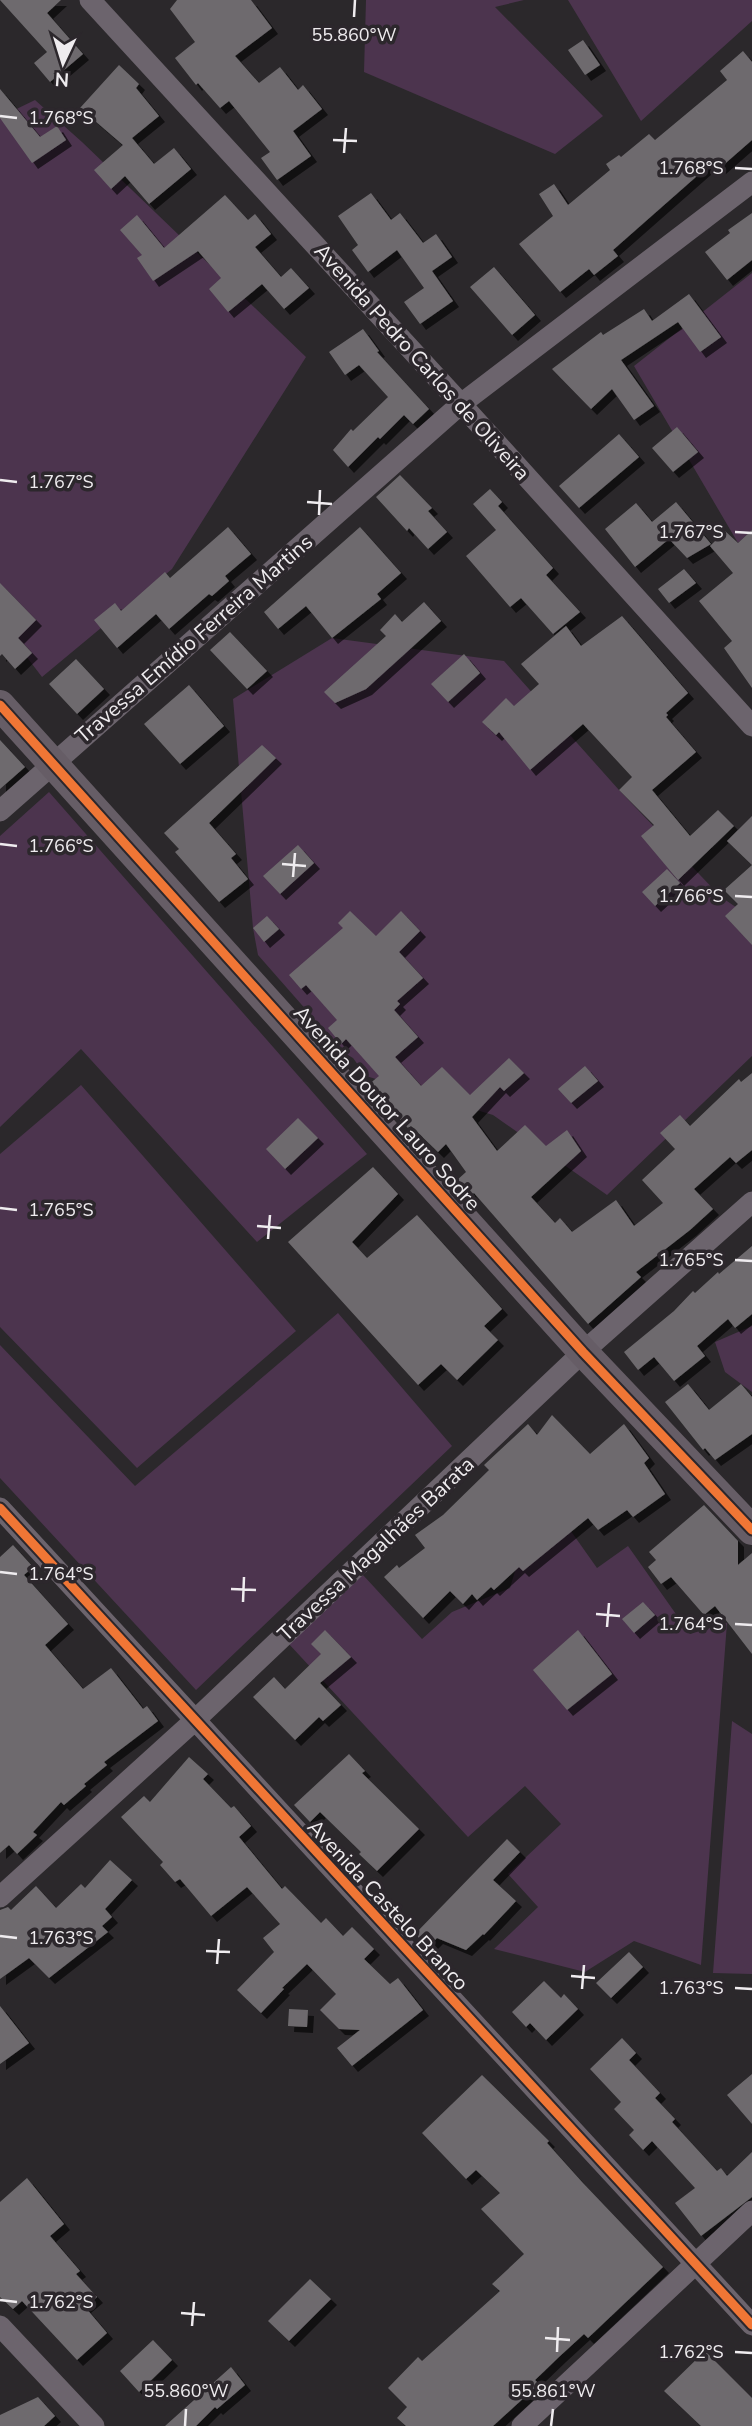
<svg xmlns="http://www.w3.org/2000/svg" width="752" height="2426" font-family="'Nunito Sans',sans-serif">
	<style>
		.green { fill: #4c344e }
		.building { fill: #6e6b6e; filter: url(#shadow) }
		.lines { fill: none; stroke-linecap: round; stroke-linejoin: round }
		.street { stroke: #6c646d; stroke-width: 21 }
		.secondary { stroke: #665d66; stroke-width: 30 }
		.cycleway-casing { stroke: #2c272c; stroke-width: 13 }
		.cycleway { stroke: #f07635; stroke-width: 9 }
		.ticks { fill: none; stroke: #efecef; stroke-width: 2.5 }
		.labels { text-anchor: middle; stroke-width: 7; stroke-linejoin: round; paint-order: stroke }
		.street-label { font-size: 21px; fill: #efecef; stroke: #2c272c }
		.ticks-label { font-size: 18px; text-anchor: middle; fill: #efecef; stroke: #2c272c; stroke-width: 7; stroke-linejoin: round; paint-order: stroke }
	</style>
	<defs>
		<filter id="shadow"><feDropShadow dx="6" dy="6" stdDeviation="0" flood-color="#0009"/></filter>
	</defs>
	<rect width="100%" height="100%" fill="#2b282b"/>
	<path class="green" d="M366,0H524L495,7L603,116L555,154L364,72Z
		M568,0H752V21L641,121Z
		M35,100L82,142L306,357L172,569L42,677L0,622V117Z
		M752,273V530L738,543L634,366Z
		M332,638L504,661L619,790L721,897L752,918V1056L607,1195L493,1115L366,1076L353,1058L344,1053L258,955L253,928L233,699Z
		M49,792L367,1154L257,1242L81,1049L0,1127V836Z
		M81,1085L296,1331L137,1468L0,1327V1154Z
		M338,1313L452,1446L196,1690L0,1478V1345L135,1486Z
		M752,1326V1392L725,1372L715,1342Z
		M556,1510L597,1568L628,1546L690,1634L727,1623L701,1965L634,1941L585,1972L494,1949L538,1907L508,1874L561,1824L525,1786L468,1837L288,1643L363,1575L422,1639L452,1612L510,1588L527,1531Z
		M732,1721L752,1734V1974L713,1973Z"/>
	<path class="building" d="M0,0H61L47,13L83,54L50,82L34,63L47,52Z
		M177,0H251L272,28L235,56L259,83L280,67L298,90L303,85L322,109L293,131L311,156L277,180L261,158L270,152L229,101L220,108L198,83L196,85L175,58L195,42L170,9Z
		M583,40L600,65L585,75L568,50Z
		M743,51L752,62V140L720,168L714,161L613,250L618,256L594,275L589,269L560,292L519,244L553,216L539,194L554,184L568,205L610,170L606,164L619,155L621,157L649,134L655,140L727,80L720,71Z
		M119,65L139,84L136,88L159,116L132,138L154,164L174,148L191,169L149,204L125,176L111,189L94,170L123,145L80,108Z
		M0,89L40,137L57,126L66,140L32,163L0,118Z
		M371,193L391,220L400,213L423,243L436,234L452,257L432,271L453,301L420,324L404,302L424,288L397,250L368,272L352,250L358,245L338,216Z
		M225,195L248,220L255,214L271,234L255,247L281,277L291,268L309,288L284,309L262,284L228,312L209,289L221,278L198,251L153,281L137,258L142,255L120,230L137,215L164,248Z
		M752,213V260L727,280L705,252L730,233L728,230Z
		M494,267L535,315L512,335L470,287Z
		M689,294L721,337L700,352L678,322L621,360L654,406L634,420L612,389L591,409L552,369L601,332L603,335L644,309L652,321Z
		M363,329L379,351L377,352L429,409L413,424L404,415L380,439L378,437L348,467L333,450L351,429L353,431L388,397L359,365L345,375L329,352Z
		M677,427L698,452L673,472L652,448Z
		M619,434L639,457L579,508L559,486Z
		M400,475L432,508L428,511L447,532L428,549L409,528L407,531L376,497Z
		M490,489L502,502L498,506L553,568L546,575L580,612L553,634L521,598L510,607L466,556L496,530L473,504Z
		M676,502L711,544L687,558L669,539L635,567L605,529L636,503L652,522Z
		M228,527L251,554L225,576L229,581L212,596L209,594L169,629L156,614L117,648L94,620L115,603L121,611L165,572L170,578Z
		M360,527L401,573L377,594L381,599L332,638L306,606L278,629L264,612Z
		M752,530V688L724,648L732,641L699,601L733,573L710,546L725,531L738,543Z
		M684,569L696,583L669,603L658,589Z
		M0,583L36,620L18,638L32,653L15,669L2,654L0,656Z
		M424,602L441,621L366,689L335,703L324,692L386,636L380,630L395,614L402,622Z
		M622,616L688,693L666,713L668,715L666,717L696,752L652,790L690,836L718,810L734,826L678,880L641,836L654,825L619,790L632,777L583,724L530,770L499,732L496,735L482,722L506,698L514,706L539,684L521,664L566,626L581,646Z
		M230,632L267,671L247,689L210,650Z
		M464,654L480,673L448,702L431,684Z
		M76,659L104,689L77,714L49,684Z
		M189,685L224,726L180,764L144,724Z
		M0,740L25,767L0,789Z
		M262,745L276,758L209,823L236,854L231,858L248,879L219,902L175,852L179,849L164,833Z
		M752,816V945L725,916L738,904L724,890L752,865L727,841Z
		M298,845L314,863L280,894L263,876Z
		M667,869L680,883L655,906L642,892Z
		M350,911L376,936L401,911L420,931L399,952L423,978L397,1001L400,1004L394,1010L418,1037L395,1057L421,1086L442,1067L470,1095L509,1058L524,1073L504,1091L500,1087L472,1117L497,1151L525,1125L546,1146L567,1130L581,1151L531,1197L555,1223L560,1218L572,1232L616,1200L634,1226L663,1203L642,1180L675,1149L660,1133L680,1115L690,1126L739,1079L741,1082L752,1073V1150L736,1163L730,1157L694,1189L713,1209L690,1230L636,1272L641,1277L588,1324L474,1193L469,1197L456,1181L466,1172L446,1144L438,1152L411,1126L408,1128L368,1085L379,1076L346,1039L341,1044L328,1028L337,1020L306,985L301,989L289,975L343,928L338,923Z
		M267,916L279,929L264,942L253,928Z
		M585,1066L598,1081L571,1103L558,1089Z
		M298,1118L318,1138L285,1169L266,1149Z
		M373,1167L398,1194L352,1242L367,1258L417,1215L502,1309L484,1326L498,1340L457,1380L441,1364L418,1385L288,1242Z
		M752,1246V1314L735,1328L728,1319L697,1346L705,1356L674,1381L654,1357L638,1370L624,1352L674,1311L693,1291L695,1293L718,1272L719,1274Z
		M688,1384L709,1410L741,1384L752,1397V1434L715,1460L705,1448L703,1450L665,1402Z
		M552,1415L590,1454L624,1424L649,1458L644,1463L665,1494L633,1517L627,1510L598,1530L588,1518L523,1571L519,1567L494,1590L491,1587L477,1600L472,1594L463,1604L450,1591L423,1618L384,1577L397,1565L399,1568L425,1548L415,1535L443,1515L489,1470L484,1465L528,1424L537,1435Z
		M704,1505L738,1541V1565L752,1553V1654L715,1606L704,1615L671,1577L661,1584L648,1567L656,1560L649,1552Z
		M13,1545L33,1567L24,1575L68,1624L45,1645L83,1689L111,1668L143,1709L147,1706L158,1721L104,1762L107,1765L84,1784L86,1786L64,1805L61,1802L33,1832L37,1835L17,1854L9,1845L0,1853V1557Z
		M643,1602L655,1615L634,1633L622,1619Z
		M325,1630L351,1657L320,1683L341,1705L323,1721L319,1717L295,1740L253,1697L274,1677L285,1689L321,1654L311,1644Z
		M578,1630L612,1674L567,1710L533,1670Z
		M349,1754L365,1771L362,1773L419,1829L377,1871L359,1854L361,1852L320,1812L310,1822L294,1805Z
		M189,1757L208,1774L203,1779L231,1808L234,1806L251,1826L239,1837L282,1889L285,1886L321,1923L326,1918L343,1936L352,1927L374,1949L364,1959L390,1984L398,1978L423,2010L352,2066L337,2048L360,2030L339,2029L320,2010L336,1994L307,1964L282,1988L284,1989L261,2013L237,1990L274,1952L263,1938L280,1924L247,1887L211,1916L180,1879L175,1882L160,1865L163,1862L121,1817L144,1796L150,1802Z
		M507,1839L520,1852L493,1880L516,1901L484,1935L483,1934L466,1950L437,1938L428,1947L415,1934Z
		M110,1860L132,1880L105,1909L112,1917L102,1926L108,1932L49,1978L29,1958L0,1979V1910L8,1907L11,1910L36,1886L56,1908L81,1884L85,1888Z
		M629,1952L643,1967L611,1998L596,1983Z
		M544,1981L561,1998L564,1994L578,2009L546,2040L530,2023L526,2027L512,2012Z
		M0,2006L29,2043L0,2064Z
		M289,2009L308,2010L307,2027L288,2026Z
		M622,2038L636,2053L629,2060L660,2093L655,2098L675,2119L672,2122L717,2171L721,2168L727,2176L752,2152V2197L701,2236L675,2203L695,2188L652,2141L643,2150L629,2135L634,2130L614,2109L621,2102L590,2069Z
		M752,2074V2124L727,2095Z
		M482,2075L549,2141L547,2143L582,2182L663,2267L588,2338L584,2334L560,2356L535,2380L539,2384L493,2426H406L397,2418L407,2407L388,2388L418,2357L422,2361L500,2291L492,2284L524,2254L481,2209L500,2193L476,2170L466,2179L422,2133Z
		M27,2178L64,2224L50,2236L80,2271L76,2274L97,2297L85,2307L107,2333L77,2360L22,2301L13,2309L0,2297V2202Z
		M310,2279L331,2299L289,2341L268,2321Z
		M153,2340L172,2360L139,2392L120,2371Z
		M705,2351L752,2398V2426H701L664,2391Z
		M231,2367L245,2385L217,2409L215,2407L196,2426H165Z
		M38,2397L55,2416L44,2426H0V2415Z"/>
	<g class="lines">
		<path class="street" d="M90,0L461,404L752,726
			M0,811L461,404L752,182
			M0,1508L752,2325
			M0,1897L194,1721L583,1352L752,1202
			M0,2326L94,2426
			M522,2426L752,2211"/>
		<path class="secondary" d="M0,705L583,1352L752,1530"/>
		<g class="cycleway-casing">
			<path id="cycleway" d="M0,705L583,1352L752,1530
				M0,1508L752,2325"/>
		</g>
		<use href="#cycleway" class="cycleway"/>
	</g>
	<path class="ticks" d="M354,17L355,0M0,116L17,118M333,140L357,141M344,153L346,128M735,168L752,169M0,480L17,482M307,502L332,504M319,515L320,490M735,532L752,533M0,844L17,846M282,864L306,866M293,877L295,853M735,896L752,897M0,1208L17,1210M257,1226L281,1228M268,1239L270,1215M735,1260L752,1261M0,1572L17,1574M231,1589L256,1590M243,1602L244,1577M596,1614L620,1616M735,1624L752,1625M607,1627L609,1603M0,1936L17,1938M206,1951L230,1952M217,1964L219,1939M571,1976L595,1978M735,1988L752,1989M582,1989L584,1965M0,2300L17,2302M181,2313L205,2315M192,2326L194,2302M545,2338L570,2340M557,2352L558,2327M735,2352L752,2353M185,2426L186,2409M551,2426L553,2409"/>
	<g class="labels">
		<g class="street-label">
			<text transform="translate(422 362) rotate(48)" y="7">Avenida Pedro Carlos de Oliveira</text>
			<text transform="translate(194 639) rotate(-41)" y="7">Travessa Emídio Ferreira Martins</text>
			<text transform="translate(387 1108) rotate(48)" y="7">Avenida Doutor Lauro Sodre</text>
			<text transform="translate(376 1549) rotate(-43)" y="7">Travessa Magalhães Barata</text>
			<text transform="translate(388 1905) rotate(47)" y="7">Avenida Castelo Branco</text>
		</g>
	</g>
	<g class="ticks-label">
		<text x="354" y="41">55.860°W</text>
		<text x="61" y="124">1.768°S</text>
		<text x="691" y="174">1.768°S</text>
		<text x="61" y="488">1.767°S</text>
		<text x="691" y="538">1.767°S</text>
		<text x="61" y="852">1.766°S</text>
		<text x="691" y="902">1.766°S</text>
		<text x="61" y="1216">1.765°S</text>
		<text x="691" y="1266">1.765°S</text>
		<text x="61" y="1580">1.764°S</text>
		<text x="691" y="1630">1.764°S</text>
		<text x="61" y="1944">1.763°S</text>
		<text x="691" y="1994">1.763°S</text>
		<text x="61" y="2308">1.762°S</text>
		<text x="691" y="2358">1.762°S</text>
		<text x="186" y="2397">55.860°W</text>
		<text x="553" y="2397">55.861°W</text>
	</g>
	<g transform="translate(63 63) rotate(184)" stroke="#2c272c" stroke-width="5" paint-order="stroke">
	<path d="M0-5L12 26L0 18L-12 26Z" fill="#efecef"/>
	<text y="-10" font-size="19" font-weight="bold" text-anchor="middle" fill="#efecef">N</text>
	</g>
</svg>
